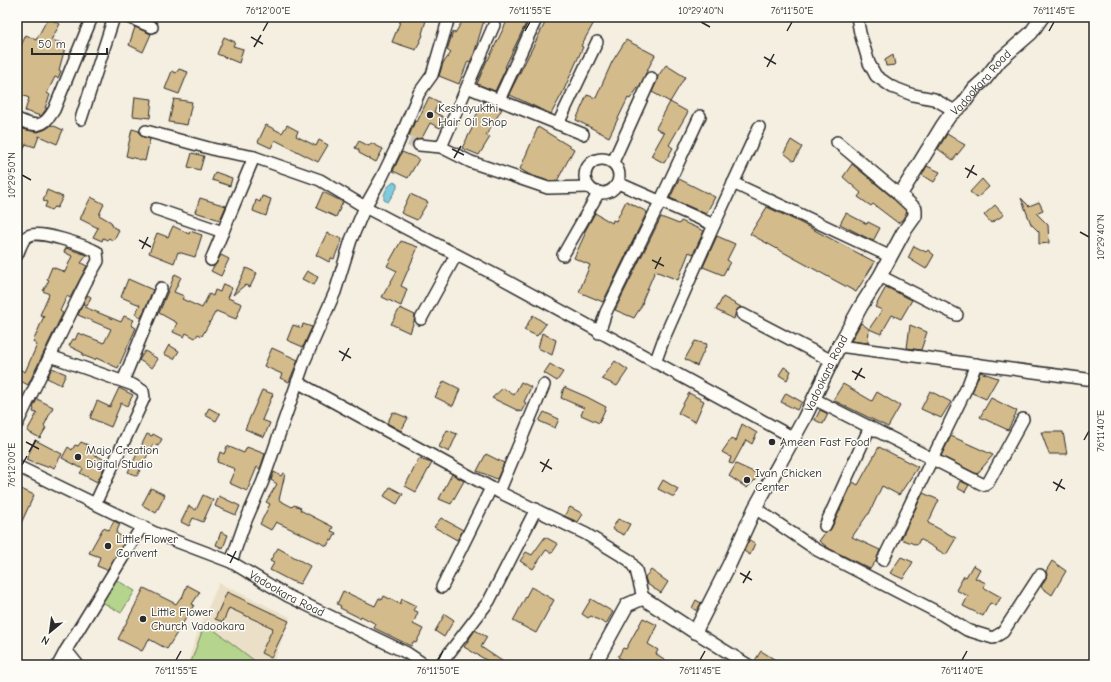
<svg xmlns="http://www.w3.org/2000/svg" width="1111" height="682" font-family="'Comic Neue',sans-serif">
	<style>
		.built { fill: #ebdfc7 }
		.green { fill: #b5d58e; stroke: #70805c }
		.water { fill: #7ecbdd; stroke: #5d8b96 }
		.building { fill: #d4bb8b; stroke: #2b2b2b }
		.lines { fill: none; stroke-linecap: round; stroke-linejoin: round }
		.minor-tunnel { stroke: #cdc8bd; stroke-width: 11; stroke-dasharray: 11 5.5; stroke-linecap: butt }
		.minor-casing { stroke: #2b2b2b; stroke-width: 14 }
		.major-casing { stroke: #2b2b2b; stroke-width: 16 }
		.minor { stroke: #fdfcf7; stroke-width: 11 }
		.major { stroke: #fdfcf7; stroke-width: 13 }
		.ticks { fill: none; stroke: #2b2b2b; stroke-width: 1.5 }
		.poi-dot { fill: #2b2b2b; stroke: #fdfcf7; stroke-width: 1.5 }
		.labels { text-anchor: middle; stroke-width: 3; stroke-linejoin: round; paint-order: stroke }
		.street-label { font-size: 12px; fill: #2b2b2b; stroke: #fdfcf7 }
		.poi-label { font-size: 12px; fill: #2b2b2b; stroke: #fdfcf7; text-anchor: start }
		.neatline { fill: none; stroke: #2b2b2b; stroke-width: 1.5 }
		.ticks-label { font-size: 10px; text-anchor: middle; fill: #2b2b2b }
	</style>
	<rect width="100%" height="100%" fill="#f5efe1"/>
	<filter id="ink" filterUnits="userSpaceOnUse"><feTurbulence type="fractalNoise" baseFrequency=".025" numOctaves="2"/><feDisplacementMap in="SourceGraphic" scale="8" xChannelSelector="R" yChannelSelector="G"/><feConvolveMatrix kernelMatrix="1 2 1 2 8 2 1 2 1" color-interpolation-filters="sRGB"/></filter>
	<g filter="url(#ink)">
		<path class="built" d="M219,583L290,617L274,662L272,665H187L199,628Z"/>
		<path class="green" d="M115,579L135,591L121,613L102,602Z
			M205,623L259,664L255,665H190Z"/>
		<path class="water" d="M394,182L397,184V188L388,202L384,200C383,193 388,185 394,182Z"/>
		<path class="building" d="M402,17H427L422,34L423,35L416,50L392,42Z
			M465,17H485L474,54L470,62L468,61L459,84L439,76L443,63L451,53L447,50L453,32L455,33Z
			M509,17H529L505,67L506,68L495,91L477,84L487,60H488Z
			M548,17H597L581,46L583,47L562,94L551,114L510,95L508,96Z
			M48,18L60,24L51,40L66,44L59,70L61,71L58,78L55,77L47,93L50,95L45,108H47L41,116L25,111L29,98L17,93V54L26,35L36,40Z
			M135,27L151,34L143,52L129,45Z
			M224,37L235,42L233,46L243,49L239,63L217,54Z
			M626,40L655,55L640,85L630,99L628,98L609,137L576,120L587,95L596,98L612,62Z
			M893,55L895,65L886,66L885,60Z
			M666,65L685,77L670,102L652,92L657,81L658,76Z
			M179,69L188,72L179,94L165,89L172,71L176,73Z
			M135,97L152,99L150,118L133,116Z
			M429,97L439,102L434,112L445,118L440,128L430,123L422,138L415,139L409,136L415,121L417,122Z
			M174,99L192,102L187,125L169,122Z
			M484,101L502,109L486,135L490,137L479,155L462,148L477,119L475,118Z
			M670,102L688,112L669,145L673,148L664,163L651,156L664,133L656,128Z
			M52,125L63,130L57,144L39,136L35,147L26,144L17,164V127L27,130L38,132L46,129Z
			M266,125L282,133L287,125L298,131L296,136L316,146L319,140L328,145L318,162L275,140L271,148L258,142Z
			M538,127L574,149L557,181H549L530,175L520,169Z
			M132,129L139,131L141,136L150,139L145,161L126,156Z
			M947,134L965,145L953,160L938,149Z
			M791,140L802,147L794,161L784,153Z
			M359,141L369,146L371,143L383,149L376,162L359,153V150L355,148Z
			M402,152L419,159L408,178L393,171Z
			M192,153L204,156L200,170L188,167Z
			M852,164L893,198L907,212L902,220L898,223L873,204L871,206L858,197L861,193L843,177Z
			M927,166L940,172L934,182L922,175Z
			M215,172L232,178L230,186L212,180Z
			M679,179L715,197L706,214L670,198Z
			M982,179L989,187L977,198L970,192Z
			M47,190L63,197L57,208L54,207L51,210L45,207L47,202L43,201Z
			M323,192L343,202L336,217L316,208Z
			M410,194L428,202L417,220L401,213Z
			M262,196L271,199L266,216L253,211L256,200L260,202Z
			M91,197L104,204L99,215L111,222L113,227L119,230L113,241L109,238L107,240L103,238L102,241L93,237L98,228L80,219Z
			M200,198L226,206L220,220L195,212Z
			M1021,198L1029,206L1039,202L1043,210L1036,213L1048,225L1049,243L1039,244V232L1031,224Z
			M626,201L647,212L603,302L579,292L590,265L574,258L585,234L584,233L595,213L612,223L613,220L616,221Z
			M995,205L1004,215L991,223L984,215Z
			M767,207L799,222L875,262L856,292L750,234Z
			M846,213L867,224L868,222L880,228L873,241L840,224Z
			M661,217L679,224L681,221L704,231L693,254L689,252L678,280L655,271L643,299L642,305L634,318L615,310Z
			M173,226L189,234L190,231L202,235L195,257L178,252L174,263L149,253L157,233L168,237Z
			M327,233L342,239L334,259L331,258L329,262L316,255Z
			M717,236L735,244L727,260L730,262L723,275L703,267Z
			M401,241L418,247L401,286L407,289L401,306L382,297L397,271L387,266Z
			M914,246L926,252L928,250L934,255L926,269L908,258Z
			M66,248L87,255L81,263L87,266L70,298L67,296L60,311L63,313L28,385L17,379V368L25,372L37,345L33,342L44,316L40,315L49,294L43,291L49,280L47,279L52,267L65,272L72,256L64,252Z
			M221,255L229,259L221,276L211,271Z
			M246,268L257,273L250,287L245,285L233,295Z
			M307,271L318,277L314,285L302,279Z
			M175,274L181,277L174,292L184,296L182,299L202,308L209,294L213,296L215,290L220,292L223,284L232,288L228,298L242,304L236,319L216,311L202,336L198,334L195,338L186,333L184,337L173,332L177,323L159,313Z
			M128,279L153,290L141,318L135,314L140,305L121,297Z
			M886,287L912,300L901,319L892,315L881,334L869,329L882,310L875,307Z
			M87,295L91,297L87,306L83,304Z
			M723,297L741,307L736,311L734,319L716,310Z
			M82,306L121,322L124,316L134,320L131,325L136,328L118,368L96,358L95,360L82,355L83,353L69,346L73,339L75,340L78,333L104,343L111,329L78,315Z
			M400,308L415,315L414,321L410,333L391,324Z
			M533,315L546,324L537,336L524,330Z
			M861,323L869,329L868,343L851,341Z
			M303,324L312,327L303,347L287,340L293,325L302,328Z
			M910,325L927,332L921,350L907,348Z
			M542,333L556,340L552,355L538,348Z
			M695,341L707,344L697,366L685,359Z
			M169,345L179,351L174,359L164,354Z
			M272,348L298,360L289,382L280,378L282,374L264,366Z
			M145,351L158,359L152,368L139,360Z
			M615,361L628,370L617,386L602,379Z
			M550,364L563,372L557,381L544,373Z
			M784,367L791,371L787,380L779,375Z
			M52,368L66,374L61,385L47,378Z
			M980,372L998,378L986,399L972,393Z
			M444,381L460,389L453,406L435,397Z
			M521,382L531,387L524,402L526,403L521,412L492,398L503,388L514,395Z
			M843,384L872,401L877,392L900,406L888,427L833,400Z
			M564,387L587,397L606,407L599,423L581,415L584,408L561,398Z
			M119,388L133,395L127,406L121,403L111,427L90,418L97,401L110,407Z
			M262,390L273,394L262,420L270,423L264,437L245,429Z
			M930,391L951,402L941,418L921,409Z
			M689,393L704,401L695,422L678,413Z
			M786,393L802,402L797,410L781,402Z
			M991,398L1017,411L1008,430L980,417Z
			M37,399L53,407L44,426L46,428L40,438L27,431L37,413L33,412L34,409L33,408Z
			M209,408L220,414L216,421L205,415Z
			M820,410L828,414L823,424L815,420Z
			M393,412L408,418L401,431L387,423Z
			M544,412L559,419L555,428L539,421Z
			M742,424L757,433L752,444L746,440L733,464L729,463L731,457L722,452L731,439L736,441Z
			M447,430L457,434L449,452L439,447Z
			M1041,432H1063L1067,454H1049Z
			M147,434L152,436L153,434L162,439L158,446L153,444L137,476L128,472Z
			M951,436L993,455L977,474L941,456Z
			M35,440L62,454L54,468L49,465L47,467L36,463L35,464L26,460Z
			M81,442L88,445L86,450L105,460L102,464L105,466L97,482L80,473L83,469L62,458L68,447L72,450L75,445L78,446Z
			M227,446L244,453L247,447L265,454L260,469L257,467L247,491L229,483L235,469L217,462L220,452L224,454Z
			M879,447L918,467L899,495L882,486L869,514H868L852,537L880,550L876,561L870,569L830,549L819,541L825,533L831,529L853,482L858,485Z
			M486,454L504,463L497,479L477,471Z
			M419,459L432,463L416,492L405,486Z
			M736,464L760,475L747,488L729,476Z
			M274,472L281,476L283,473L285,474L279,500L292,507L294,505L301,508L300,510L333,527L331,531L336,533L332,541L330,540L327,546L276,522L271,530L260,524L270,504L266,502L277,484L271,480Z
			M452,474L464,481L451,504L439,499Z
			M663,480L678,489L674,497L658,489Z
			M960,481L969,485L965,492L957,488Z
			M17,487L34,495L17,532Z
			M390,487L403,494L397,504L384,496Z
			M151,488L165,495L156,513L142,505Z
			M923,493L939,500L928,523L956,538L946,555L920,539L917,545L901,539Z
			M203,495L213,500L203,522L193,518L189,526L181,522L189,506L196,510Z
			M219,496L240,506L236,515L215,506Z
			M570,507L583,514L578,522L564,516Z
			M441,518L463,530L457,540L434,527Z
			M618,519L630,524L624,535L612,529Z
			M114,521L120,524L116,533L126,539L107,570L97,566L100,557L89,553L103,528L109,530Z
			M221,532L228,535L223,548L216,545Z
			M545,537L558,544L552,553L546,550L533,569L520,561L526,552L532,555Z
			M749,540L755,543L750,555L744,551Z
			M278,548L310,566L300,584L291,581L270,570L274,563L270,561Z
			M901,557L913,562L903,579L890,573Z
			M1052,561L1066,571L1052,595L1041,587L1046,578L1047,575L1046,571Z
			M973,565L980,569L975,578L986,583L983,587L1001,597L996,606L990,603L983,616L963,606L968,596L956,590L964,576L966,577Z
			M651,570L668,582L661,593L647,584L645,577Z
			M187,585L200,592L192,604L194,605L167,649L149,639L142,651L118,639L144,588L176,604L181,597L182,598Z
			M531,587L554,600L536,633L513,621Z
			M343,591L375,606L379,598L382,600L384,596L400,604L402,599L416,606L413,610L418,612L413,624L423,629L416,643L413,642L411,646L374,628L376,624L361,616L360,618L340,608L341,606L337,604Z
			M227,592L289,621L271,658L261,653L273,628L229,608L223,622L215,619Z
			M591,599L613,612L606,624L591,616L588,618L582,614Z
			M696,600L701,603L697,611L692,608Z
			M445,614L454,620L444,637L435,631Z
			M643,618L657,625L648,644L658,650L656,654L674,665H628V663L618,657L623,648L626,649Z
			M475,630L487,637L481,647L508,665H486L488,661L464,647Z
			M761,651L774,659L785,665H760L754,662Z"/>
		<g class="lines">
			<path class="minor-tunnel" d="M409,141L419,145"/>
			<g class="minor-casing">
				<g id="minor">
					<path d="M128,17L152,27"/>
					<path d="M857,17L860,33L869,63L876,76L892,87L913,95L934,99L955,111"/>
					<path d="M467,87L494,25"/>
					<path d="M499,100L537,17"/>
					<path d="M17,119C35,127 43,129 54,110L92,17"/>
					<path d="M81,119L114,17"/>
					<path d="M558,124L597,42"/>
					<path d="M146,131L216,150L254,157L320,180L365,207L505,280L794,438"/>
					<path d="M837,142L900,195"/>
					<path d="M419,145L441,147L471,162L548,188L589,187"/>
					<path d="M441,147L467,87L583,134"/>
					<circle cx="602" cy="176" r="17"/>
					<path d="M613,162L651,78"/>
					<path d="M618,183L714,225"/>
					<path d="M733,183L889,256"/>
					<path d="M156,209L223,232"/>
					<path d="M17,255C20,249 22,239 28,236C39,229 86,246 97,252L98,261L86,282L17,424"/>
					<path d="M563,255L599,192"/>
					<path d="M211,260L254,157"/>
					<path d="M880,276L957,315"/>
					<path d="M742,314L832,361"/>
					<path d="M421,319L456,255"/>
					<path d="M599,333L606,312L660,202L700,116"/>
					<path d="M839,346L1094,380"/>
					<path d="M50,356L133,385L143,391L144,398L95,504"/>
					<path d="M655,363L664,338L714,225L759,127"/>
					<path d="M123,381L161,288"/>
					<path d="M297,382L499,492L544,385"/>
					<path d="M814,399L982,484L985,485L988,483L1023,419"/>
					<path id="s1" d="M17,466L157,534L231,562L288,596L407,653L425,665"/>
					<path d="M499,492L586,534L629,560L636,570L643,598"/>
					<path d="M755,508L817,550L941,614L967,630L993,638L1003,632L1040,575"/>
					<path d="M825,526L870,427"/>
					<path d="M883,560L968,385L976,364"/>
					<path d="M231,562L244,525L263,481L305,360L335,292L351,240L365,207L382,177L397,146L419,93L432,75L449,17"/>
					<path d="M442,587L491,488"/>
					<path d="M695,632L748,665"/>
					<path d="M66,650L142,526"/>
					<path d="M58,665L66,650L78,665"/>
					<path d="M440,665L489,601L536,509"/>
				</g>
			</g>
			<g class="major-casing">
				<g id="major">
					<path id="s2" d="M594,665L627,605L643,598L695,632L729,565L755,508L804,419L839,346L861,306L880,276L903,233L915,216V209L900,195L943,125L950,115L963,104L974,89L985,79L1000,60L1031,33L1042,17"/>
				</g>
			</g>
			<use href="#minor" class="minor"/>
			<use href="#major" class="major"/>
		</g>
	</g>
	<path class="ticks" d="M701,22L710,27M263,31L268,22M525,31L530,22M787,31L792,22M1049,31L1054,22M251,37L263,44M254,47L261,35M764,57L776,64M767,67L774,54M452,149L464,155M454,158L461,146M965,168L977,175M22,175L31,180M967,178L974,165M1080,232L1089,237M139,240L151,247M142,249L148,237M652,260L664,266M655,269L661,257M339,351L351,358M342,361L349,348M852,371L865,378M855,380L862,368M1084,440L1089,431M26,442L39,449M29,452L36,440M540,462L552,469M22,465L27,456M542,472L549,459M1053,482L1065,489M1056,491L1062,479M227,554L239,560M230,563L236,551M740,573L752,580M743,583L750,571M176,660L181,651M438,660L443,651M700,660L705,651M962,660L967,651"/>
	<g class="poi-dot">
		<circle cx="430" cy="115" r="4"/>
		<circle cx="772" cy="442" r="4"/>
		<circle cx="78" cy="457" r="4"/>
		<circle cx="747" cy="480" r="4"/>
		<circle cx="108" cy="546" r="4"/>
		<circle cx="143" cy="619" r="4"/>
	</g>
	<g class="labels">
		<g class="street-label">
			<text dy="4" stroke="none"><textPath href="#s2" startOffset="786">Vadookara Road</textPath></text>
			<text dy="4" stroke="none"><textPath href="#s2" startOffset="438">Vadookara Road</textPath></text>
			<text dy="4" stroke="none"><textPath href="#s1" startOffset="299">Vadookara Road</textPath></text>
		</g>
		<g class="poi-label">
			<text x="438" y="112">Keshayukthi<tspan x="438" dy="14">Hair Oil Shop</tspan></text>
			<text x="780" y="446">Ameen Fast Food</text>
			<text x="86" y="454">Majo Creation<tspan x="86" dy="14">Digital Studio</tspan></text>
			<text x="755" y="477">Ivan Chicken<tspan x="755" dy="14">Center</tspan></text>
			<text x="116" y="543">Little Flower<tspan x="116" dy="14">Convent</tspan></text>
			<text x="151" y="616">Little Flower<tspan x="151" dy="14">Church Vadookara</tspan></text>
		</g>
	</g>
	<rect width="1111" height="682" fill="none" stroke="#fdfcf7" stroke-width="44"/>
	<g transform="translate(50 632) rotate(209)" stroke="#fdfcf7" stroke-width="3" paint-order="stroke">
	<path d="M0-3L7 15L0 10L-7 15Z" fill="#2b2b2b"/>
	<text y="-6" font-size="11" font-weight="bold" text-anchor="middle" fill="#2b2b2b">N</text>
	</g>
	<path d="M32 48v6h75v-6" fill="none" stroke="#2b2b2b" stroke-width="2"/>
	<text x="38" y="48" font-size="12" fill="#2b2b2b" stroke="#fdfcf7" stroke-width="3" paint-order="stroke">50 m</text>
	<rect x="22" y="22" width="1067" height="638" class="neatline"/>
	<g class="ticks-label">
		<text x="268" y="14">76°12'00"E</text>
		<text x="530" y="14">76°11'55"E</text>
		<text x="701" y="14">10°29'40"N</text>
		<text x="792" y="14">76°11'50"E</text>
		<text x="1054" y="14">76°11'45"E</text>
		<text transform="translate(11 175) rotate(-90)" y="4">10°29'50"N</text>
		<text transform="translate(1100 237) rotate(-90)" y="4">10°29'40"N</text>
		<text transform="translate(1100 431) rotate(-90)" y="4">76°11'40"E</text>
		<text transform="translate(11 465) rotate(-90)" y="4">76°12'00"E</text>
		<text x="176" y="674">76°11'55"E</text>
		<text x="438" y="674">76°11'50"E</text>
		<text x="700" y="674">76°11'45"E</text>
		<text x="962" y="674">76°11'40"E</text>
	</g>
</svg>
